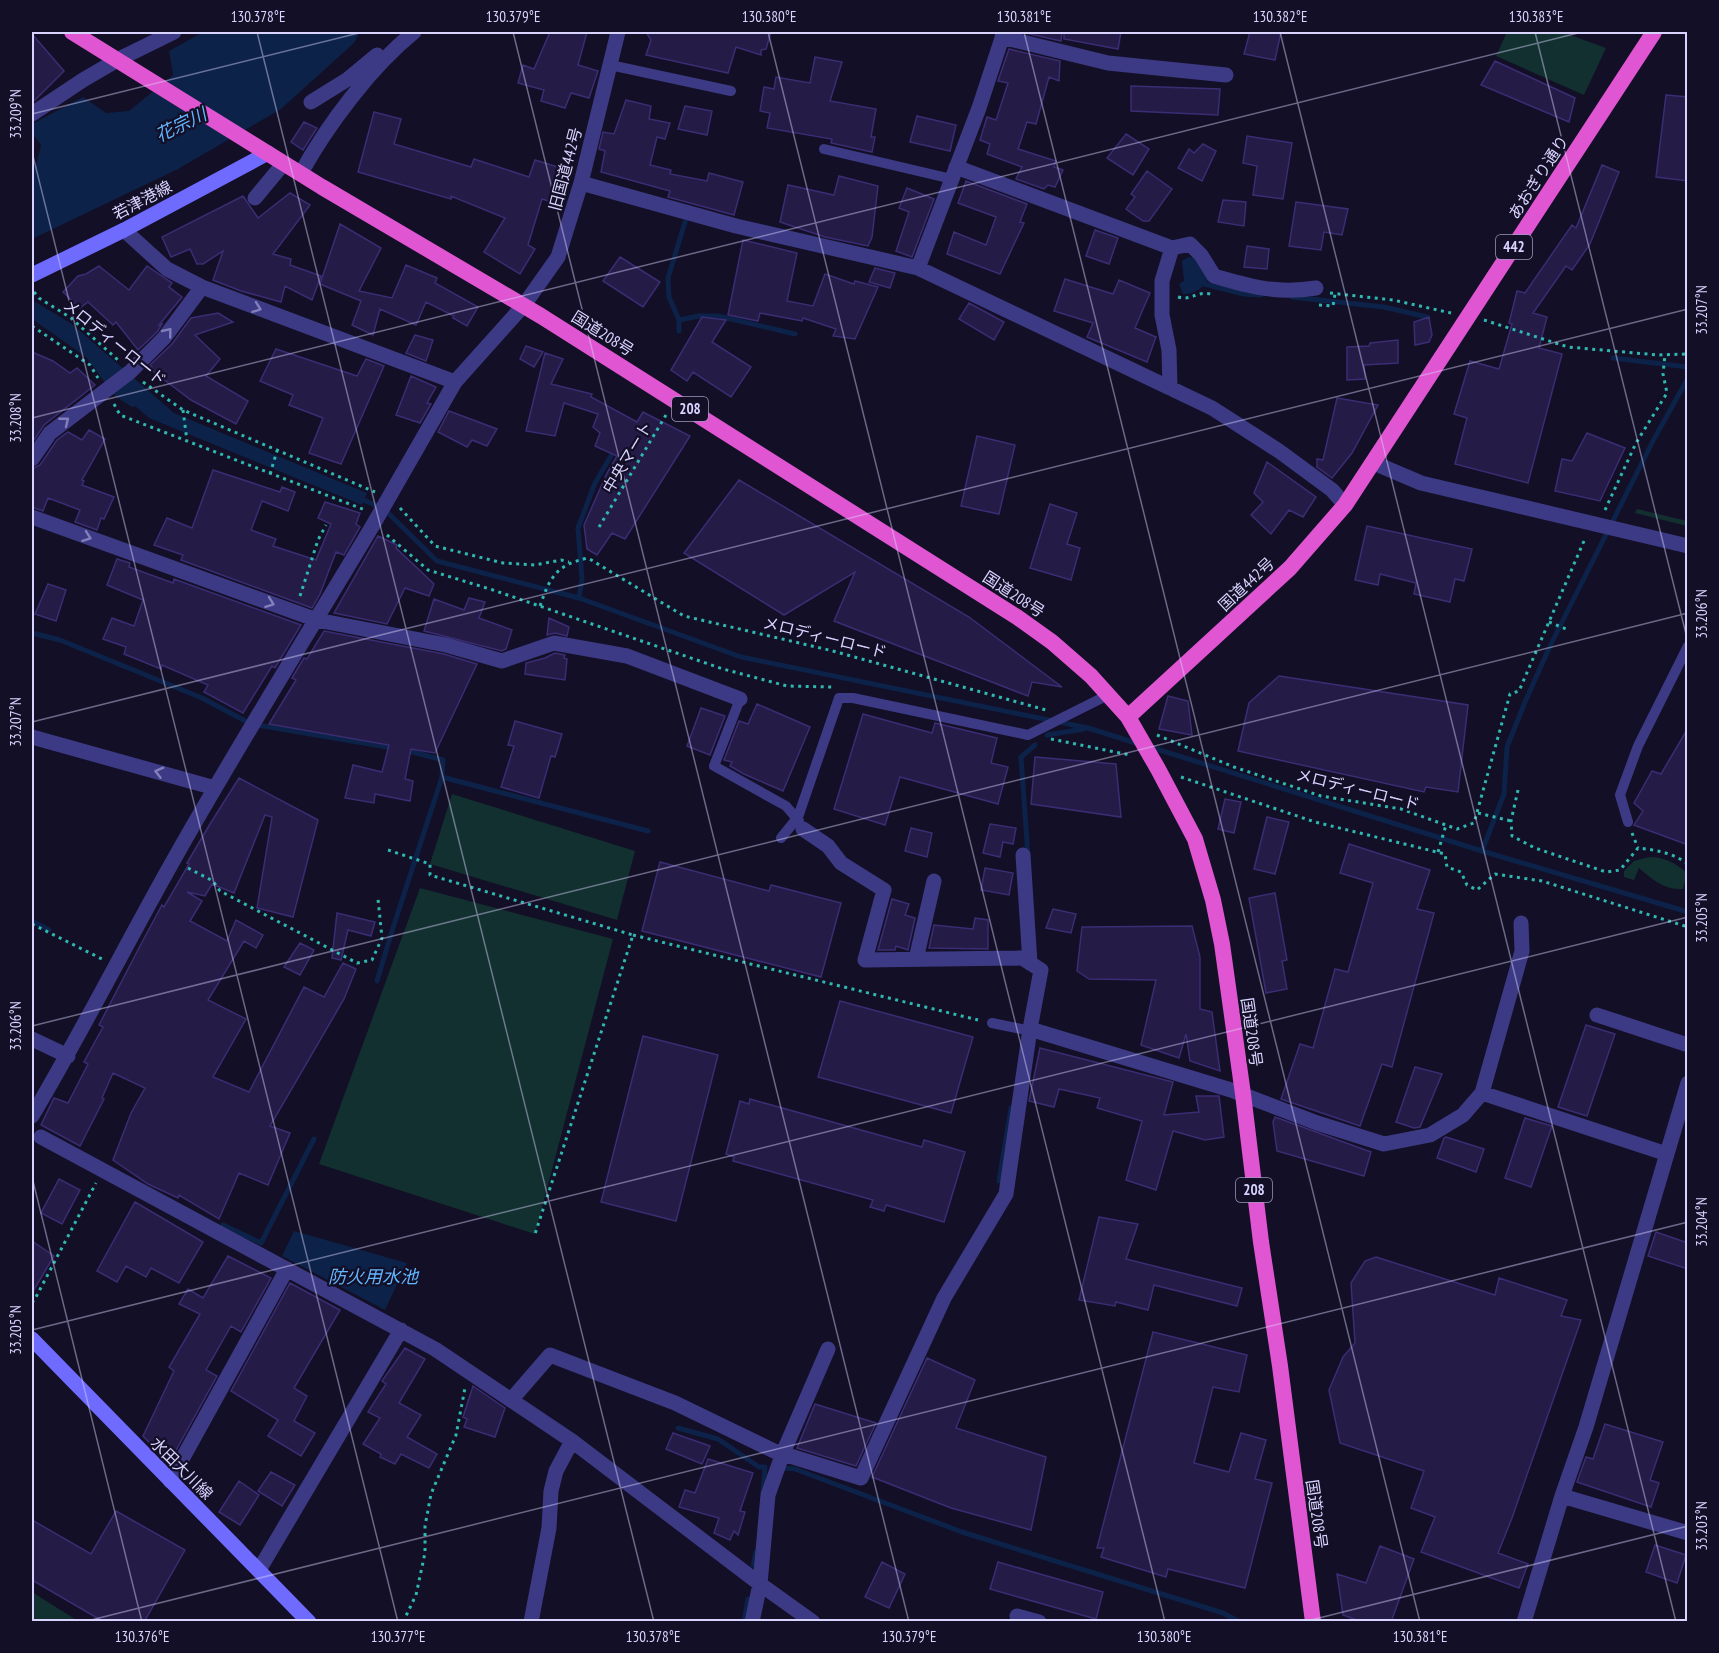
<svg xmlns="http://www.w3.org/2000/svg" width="1719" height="1653" font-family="'PT Sans Narrow','Noto Sans JP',sans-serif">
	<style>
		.green { fill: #12302f }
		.water { fill: #0c2248 }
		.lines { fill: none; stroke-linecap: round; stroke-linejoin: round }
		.stream { stroke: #0c2248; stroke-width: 5 }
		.building { fill: #241b47; stroke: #3b2d73; stroke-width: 1.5 }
		.path { stroke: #2fb8b0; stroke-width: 3; stroke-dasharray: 3 4.5; stroke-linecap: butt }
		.service { stroke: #3d3a85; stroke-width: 10 }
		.minor { stroke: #3d3a85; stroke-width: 15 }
		.tertiary { stroke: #3d3a85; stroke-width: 15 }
		.secondary { stroke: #6f6bff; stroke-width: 15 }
		.trunk { stroke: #e055d1; stroke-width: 16 }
		.oneway { stroke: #837fbc }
		.ticks { fill: none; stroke: #d9d4ff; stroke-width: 1.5; stroke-opacity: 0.45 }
		.labels { text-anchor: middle; stroke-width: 4.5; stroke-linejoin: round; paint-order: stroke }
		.shield { fill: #130f26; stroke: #9e99be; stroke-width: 1.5 }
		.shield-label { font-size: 15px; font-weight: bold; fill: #d9d4ff }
		.street-label { font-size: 16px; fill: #d9d4ff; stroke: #130f26 }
		.water-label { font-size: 18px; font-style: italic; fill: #62b6ff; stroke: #130f26 }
		.neatline { fill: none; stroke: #d9d4ff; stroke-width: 2 }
		.ticks-label { font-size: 15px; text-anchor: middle; fill: #d9d4ff }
	</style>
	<rect width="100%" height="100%" fill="#130f26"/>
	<path class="green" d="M1507,32H1562L1606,48L1584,95L1496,56Z
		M1637,509L1687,521V526L1635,513Z
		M452,794L635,851L617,920L430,864Z
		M1649,857C1665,857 1675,863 1687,873L1683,889C1664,890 1653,880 1639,868L1634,880L1624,877V871L1634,861Z
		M420,888L613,939L535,1234L319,1164Z
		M32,1592L78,1621H32Z"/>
	<path class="water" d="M203,32H360L354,43L281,109L178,169L32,239V167L36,165L41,145L32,133V124L83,97L106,113L129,111L173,75L169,51Z
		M1188,257L1198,258L1208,280C1203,288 1193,295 1183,294L1179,284L1184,281L1182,261Z
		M32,300L72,324L174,413L367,493L362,505L149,418L135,406L132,407L115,396L86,357L32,319Z
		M294,1231L407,1263L385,1310L282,1256Z"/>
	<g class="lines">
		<path class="stream" d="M685,222L668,278L669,297L679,320L699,316H718L795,334
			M1200,283L1244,294L1261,295
			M1292,297L1384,307L1427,317
			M679,320V331
			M1613,358L1688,367
			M359,498L384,509L437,561L579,598L741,657L1088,728L1139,744
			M579,598L582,579L578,528L595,483L611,456
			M32,633L60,640L202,698L251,724L393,748
			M1047,735L1084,729
			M1150,747L1482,851L1688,912
			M405,750L443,760L442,777
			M1482,851L1504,794L1507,747L1525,702L1551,644L1654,439L1688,378
			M1028,856L1021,757L1035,745
			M32,921L49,930
			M377,981L392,931L442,777L648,831
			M999,1181L1011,1108
			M223,1225L261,1243L314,1139
			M678,1428L718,1439L759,1467H765L763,1492
			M783,1468L795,1469L962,1532L1223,1613L1240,1622
			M753,1565L756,1552
			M744,1622L748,1599"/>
	</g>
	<path class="building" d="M550,32H587L578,65L598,71L589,98L571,93L565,108L541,101L544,90L518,83L523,65L534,69Z
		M646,32H771L766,49L761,50V55L736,47L728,73L646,55L651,40Z
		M1021,32H1062L1061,41Z
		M1064,32H1121L1118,49L1064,39Z
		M1250,32H1281L1275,60L1244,54Z
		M32,34L64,71L32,103Z
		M1009,49L1060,61L1059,81L1049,77L1036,124L1027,122L1018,149L1056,161L1054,167L1063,170L1055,187L1048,185L1044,189L1016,179L1022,167L987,154L990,144L980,140L987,117L996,120L1008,83L998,81Z
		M815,57L842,62L830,101L876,109L871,137H875L872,152L831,143L832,139L767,128L770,113L760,111L764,87L774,89L776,77L810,83Z
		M1495,61L1575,98L1569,122L1481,85Z
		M1131,86L1220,89L1218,115L1131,111Z
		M1666,95L1688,97V181L1656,177Z
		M626,100L651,106L649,119L670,123L665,139L657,137L650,165L671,170L670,174L707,181L709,173L743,182L734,215L668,197L670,191L601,172L605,151L599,149L603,132L614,134Z
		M685,106L712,111L707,135L678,129Z
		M374,112L401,119L394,144L471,167L474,159L529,177L535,160L561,168L556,185L560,187L555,203L542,199L528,245L535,249L520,274L484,252L505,218L451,196V199L358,172Z
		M917,116L956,125L950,151L910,142Z
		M304,122L317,128L303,150L291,142Z
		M1126,134L1149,149L1133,175L1107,158Z
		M1247,136L1292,143L1283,199L1253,195L1257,166L1243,163Z
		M1203,144L1216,151L1202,181L1178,168L1189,149L1194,153Z
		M1602,165L1619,172L1590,244L1572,270L1566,266L1533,313L1547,317L1539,348L1562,354L1528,483L1455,464L1467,418L1454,414L1470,361L1499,369L1512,324L1509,323L1517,291L1525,293L1572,225L1576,228Z
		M1147,171L1172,189L1149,221H1143L1126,209L1135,197L1131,194Z
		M839,176L878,186L872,237L868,246L825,237L780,222L788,185L834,195Z
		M966,181L1027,204L1020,222L1024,223L1000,274L947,254L954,232L986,245L996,217L958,203Z
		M907,188L934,199L912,257L896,251L909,212L899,208Z
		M290,193L310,205L273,254L291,259L290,265L321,276L312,300L285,286L281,302L241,291L213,280L223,251L203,264H197L190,249L171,257L162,237L243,196L258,218Z
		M1223,200L1246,202L1244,226L1218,222Z
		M1296,202L1348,209L1342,235L1324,232L1321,250L1289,246Z
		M340,224L381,248L359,291L392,298L406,265L437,278L435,283L478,307L467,326L453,318L454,316L426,302L416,325L380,309L373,335L352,325L361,301L320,284Z
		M1095,230L1118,238L1109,264L1086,256Z
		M743,240L797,253L787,301L813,306L825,274L854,284L855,281L878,287L855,339L833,336L836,329L803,318L802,321L760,313L758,321L728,315Z
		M1247,246L1269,249L1267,269L1244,267Z
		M620,257L660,282L643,307L603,281Z
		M99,266L129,290L147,266L172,283L169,287L182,297L159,325L162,324L157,332L138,350L116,322L113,325L88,302L80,308L63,292L78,276L86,274Z
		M875,268L895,273L890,288L869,282Z
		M1065,279L1113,294L1119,280L1150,293L1135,328L1156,337L1147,362L1087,337L1093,323L1054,311Z
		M969,303L1004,322L994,340L959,319Z
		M218,313L233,322L195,335L220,359L206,376L248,401L236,424L191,400L150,369L152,367L150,365L172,344L191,318Z
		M702,317L726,320L712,342L751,367L731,397L693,372L687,381L671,370Z
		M1429,317L1432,335L1429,342L1415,345L1414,322Z
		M415,335L433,340L426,361L406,353Z
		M1398,340V363L1364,365L1365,379L1347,380V347L1369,346L1370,343Z
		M526,346L543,352L534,367L520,359Z
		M276,349L357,376L366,359L384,366L341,464L309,453L323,418L289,405L293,395L260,381Z
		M32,352L53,361L70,373L77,368L95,385L44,425L32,443Z
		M545,353L563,359L551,384L592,394L591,397L637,422L643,412L690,436L625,539L612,533L597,555L587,549L584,525L607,473L617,456L595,446L600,433L593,427L598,414L564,403L555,436L526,431Z
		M411,376L436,387L427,403L431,404L420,423L396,415Z
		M1337,398L1378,405L1352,453L1332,478L1317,467V459L1323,460Z
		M449,411L497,429L487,446L472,440L467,447L438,432Z
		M89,430L105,439L82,480L84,481L82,485L114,497L104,519L101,518L97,530L75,522L80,510L48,498L43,511L32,507V469L40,465L57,440L68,432L82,440Z
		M1587,433L1625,448L1600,501L1555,491L1562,459L1572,461Z
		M977,436L1015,445L999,514L961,506Z
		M1267,462L1316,497L1303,517L1289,510L1271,534L1251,515L1263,502L1254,493Z
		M213,470L280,492L282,487L295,492L288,511L262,501L251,530L276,539L273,546L316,560L331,524L318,518L325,502L360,513L356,524L360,527L344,555L336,552L320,594L312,608L181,560L183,555L154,545L167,518L192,528Z
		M739,480L969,617L1062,687L1032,682L1028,696L834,621L855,572L784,615L684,553Z
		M1050,504L1077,513L1067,544L1080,548L1071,580L1030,568Z
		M1367,526L1472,549L1464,581L1455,579L1450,602L1414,594L1416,583L1380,574L1378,585L1355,580Z
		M378,536L397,545L396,548L434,584L429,596L405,588L387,624L334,613Z
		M117,559L130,563L129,567L173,583L174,579L301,625L275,668L272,666L243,713L204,692L208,685L162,665L161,669L124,654L126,647L103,639L112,618L134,626L143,600L107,585Z
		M48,584L66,590L56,621L35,614Z
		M469,598L485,602L479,618L512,630L506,649L502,651L424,631L434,599L464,610Z
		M549,618L569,627L567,636L555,633L547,635Z
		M324,631L444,654L477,664L435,753L411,749L405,779L413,781L410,801L375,794L374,803L345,798L353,765L382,772L389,745L269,724L296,680L292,678L304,658L307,659Z
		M555,653L565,655L564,658L567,659L565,680L525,674L526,663L545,658Z
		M1279,676L1468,705L1458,792L1426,787L1424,792L1238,751L1249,703Z
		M1168,696L1188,701L1192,735L1159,729Z
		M757,704L810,727L783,791L744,774L730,766L732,762L724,760L739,721L748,724Z
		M701,708L725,716L710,755L687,746Z
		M863,714L932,733L935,723L997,738L991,763L1008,767L998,804L900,777L885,825L834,809Z
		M515,721L562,734L555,757L551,756L539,798L501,787L514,746L508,745Z
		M1688,728V845L1634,825L1643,811L1634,803L1652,771L1661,774Z
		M1035,757L1116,764L1121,817L1031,804Z
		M239,778L318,820L293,917L257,908L272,817L265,815L234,893L212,884L205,896L187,892L202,901L190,921L227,941L236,920L263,935L256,948L244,941L208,1000L246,1019L213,1077L249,1092L304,987L324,997L343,963L356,969L344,999L270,1126L290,1133L268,1185L239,1173L219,1219L179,1195L178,1198L148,1184L113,1160L131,1113L145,1088L113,1073L102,1098L104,1099L80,1146L41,1125L54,1098L68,1103L88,1064L84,1062L103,1027L99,1025L140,946L162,905L164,907L189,864L187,863L210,824Z
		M1225,799L1241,802L1234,833L1218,829Z
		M1267,817L1289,822L1275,874L1254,869Z
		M990,824L1016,828L1013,844L1003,842L1000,857L983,853Z
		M911,828L932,833L927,857L905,851Z
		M1349,844L1430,870L1417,909L1434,913L1392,1067L1382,1064L1360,1126L1281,1099L1300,1044L1313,1048L1335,969L1348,972L1373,883L1340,873Z
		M660,862L769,891L771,885L841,903L821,977L642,931Z
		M985,868L1013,873L1009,895L981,890Z
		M1275,893L1287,960L1282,961L1287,989L1266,993L1249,898Z
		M892,899L909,904L905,915L915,918L908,950L896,946L895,950H878Z
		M1053,909L1076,914L1071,933L1046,928Z
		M337,913L375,922L371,936L348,930L341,960L332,958Z
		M975,918L988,920V949L929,948L934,925L973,929Z
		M1192,926L1200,957V1009L1212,1012L1220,1071L1190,1061L1186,1034L1179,1058L1141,1045L1156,980L1089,979L1077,971L1082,927Z
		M300,943L314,950L300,975L284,967Z
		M840,1001L973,1037L951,1113L818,1077Z
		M1586,1025L1615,1034L1587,1116L1558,1107Z
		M643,1036L718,1055L676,1221L601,1202Z
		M1040,1048L1173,1082L1164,1115L1199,1112L1196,1096H1219L1224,1137L1205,1140L1173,1131L1156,1190L1126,1180L1142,1121L1097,1108L1100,1098L1059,1089L1054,1107L1029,1101Z
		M1415,1067L1442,1074L1420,1127L1414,1128L1396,1122Z
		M750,1099L922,1147L924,1140L965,1152L944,1222L886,1205L884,1211L870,1207L873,1200L733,1161L734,1157L726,1154L740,1101L749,1104Z
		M1275,1117L1371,1152L1364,1176L1277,1151L1273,1122Z
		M1525,1118L1552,1126L1531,1187L1505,1178Z
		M1446,1137L1484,1149L1476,1172L1437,1158L1444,1138Z
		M59,1179L80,1190L62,1224L41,1213Z
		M135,1202L203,1242L179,1283L151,1268L146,1277L126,1266L117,1282L97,1271Z
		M1099,1217L1138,1224L1126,1259L1242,1288L1237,1306L1154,1285L1148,1310L1116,1302L1115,1306L1079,1300Z
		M1656,1232L1688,1243V1269L1648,1256Z
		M32,1241L54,1256L32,1293Z
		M228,1256L271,1278L241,1332L231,1326L206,1370L217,1376L169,1463L143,1436L174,1371L169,1367L200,1314L179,1304L188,1289L203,1298Z
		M1376,1257L1495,1295L1499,1278L1567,1300L1561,1316L1581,1320L1512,1518L1498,1553L1528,1564L1519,1588L1421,1552L1435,1517L1411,1508L1424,1471L1340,1443L1329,1390L1343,1357L1355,1343L1351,1283L1365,1261Z
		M290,1283L340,1310L294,1388L307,1396L294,1421L315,1433L301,1456L268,1436L278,1420L231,1391Z
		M1153,1332L1247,1355L1239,1392L1213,1387L1194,1463L1229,1472L1241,1433L1266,1440L1255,1479L1272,1483L1245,1588L1168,1569L1166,1577L1101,1557L1104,1548H1097Z
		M405,1348L425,1359L399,1403L421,1415L407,1437L437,1454L429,1468L401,1454L395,1464L380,1457L381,1454L363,1444L380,1418L368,1412L386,1384L382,1381Z
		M927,1358L975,1380L956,1428L1046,1457L1031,1530L951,1508L872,1477Z
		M473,1386L505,1408L495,1437L464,1427L467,1419L463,1417Z
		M815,1404L876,1423L856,1466L797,1448Z
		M1605,1424L1663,1442L1650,1480L1659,1483L1651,1507L1577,1482L1586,1457L1593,1459Z
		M673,1433L710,1446L702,1464L666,1449Z
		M708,1459L753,1473L740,1511L745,1512L738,1535L734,1531L730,1540L714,1533L719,1518L679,1507L685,1490L695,1493Z
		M271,1472L295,1485L282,1506L258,1491Z
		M239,1481L259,1495L240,1525L219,1512Z
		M116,1511L185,1550L144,1622H104L32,1580V1520L91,1554Z
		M1655,1545L1686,1555L1677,1583L1646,1572Z
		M1380,1546L1414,1559L1391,1622H1362L1343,1615L1337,1574L1366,1583Z
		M882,1562L905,1574L889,1608L865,1597Z
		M998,1562L1103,1592L1096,1619L990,1589Z"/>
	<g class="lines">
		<path class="path" d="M34,292L39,298L71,318L118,360
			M1330,293L1393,300L1451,313
			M1178,297C1193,301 1194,291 1211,294
			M1319,305L1333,306L1335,294
			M1484,320L1568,347L1658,355L1688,354
			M32,326L90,365L98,378
			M143,382L183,410L375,492
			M114,404L120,415L365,510
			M183,410L187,441
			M270,474L277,451
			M400,508L435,546L503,563L535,565L561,560L569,562
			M1605,510L1636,443L1667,393L1663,374L1665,355
			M599,527L666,415
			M387,535L428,570L493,590L723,669L787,686L832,687
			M300,596L318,540L326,525
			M540,606C550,577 556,565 588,558L684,616L829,650L1046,710
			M1549,622L1566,629
			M1157,735L1234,767L1321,796L1401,809L1457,829L1474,823L1510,694L1519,691L1584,541
			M1051,739L1130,755
			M1181,777L1315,822L1445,854L1447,867L1461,872L1467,885L1477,890L1495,874L1542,881L1688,927
			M1518,790L1511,821L1512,836L1535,848L1606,872L1620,870L1638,848C1656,850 1673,853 1688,864
			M1478,813L1511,821
			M1632,833L1638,848
			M388,850L430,864V875L633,935L535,1234
			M1438,852L1446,825
			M188,868L213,881L220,891L357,963L372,960L382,938L378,899
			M32,924L102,959
			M633,935L978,1020
			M32,1303L36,1297L96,1183
			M403,1622L416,1595L425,1553V1526L431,1494L456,1435L465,1388"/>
		<path class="service" d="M610,65L731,91
			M824,149L952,179
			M740,699L714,766L786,806L799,821
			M1628,822L1620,795L1638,746L1688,646
			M781,838L798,817L839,698H853L1028,735L1108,695
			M992,1023L1026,1030"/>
		<path class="minor" d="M1002,37L1108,63L1226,75
			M119,59L174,32
			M311,102L348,79L377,55
			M956,167L1172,248L1162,281V315L1169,350L1170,388
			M301,173C328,124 371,67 414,32
			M581,183L736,226L918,268L1212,408L1279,451L1332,490L1345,505
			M255,198L284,163
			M124,230L167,269L202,287L455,382
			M1172,248L1190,244L1201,255L1214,276C1251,287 1277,294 1316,288
			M918,268L979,108L1004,32
			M32,459L50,433L130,372L164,338L202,287
			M32,517L317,620L446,645L502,661L554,643L627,656L740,699
			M32,737L215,788
			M803,829L828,846L841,863L884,890L865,960L1022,958L1041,970L1030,1029L1231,1090L1317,1123L1384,1144L1430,1135L1463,1115L1482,1093L1667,1154
			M1023,855L1030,963
			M916,959L934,881
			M1597,1015L1688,1045
			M32,1039L68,1056
			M1482,1093L1522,951L1521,923
			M32,1116C82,1032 125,946 173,861C237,747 306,637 373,525
			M41,1137L435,1349L572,1441L760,1584L813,1622
			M511,1400L550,1355L675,1403L774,1451L861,1478L944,1298L1006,1194L1030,1029
			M170,1481L287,1269
			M1562,1496L1688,1533
			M259,1570L401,1330
			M531,1622L549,1528L551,1491L556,1471L572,1441
			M752,1622L760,1584L768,1495L783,1453L828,1349
			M1020,1622L1017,1616L1039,1622
			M1524,1622L1562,1496L1586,1427L1688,1083"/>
		<path class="tertiary" d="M32,114L83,80L119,59
			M1374,463L1421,483L1688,546
			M373,525L455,382L524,305L558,257L581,183L618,32"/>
		<path class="secondary" d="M32,275L124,230L268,153
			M32,1339L309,1622"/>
		<path class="trunk" d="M72,32L322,187L541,316L1017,617L1052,642L1091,676L1128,717L1158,769L1195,839L1213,900L1222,944L1243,1094L1261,1242L1280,1366L1313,1622
			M1128,717L1290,568L1345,505L1654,32"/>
	</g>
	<defs><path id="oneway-chevron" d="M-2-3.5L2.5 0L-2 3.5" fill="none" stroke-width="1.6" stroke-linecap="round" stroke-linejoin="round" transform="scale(1.5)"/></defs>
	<g class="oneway">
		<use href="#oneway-chevron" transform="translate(257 308) rotate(20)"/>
		<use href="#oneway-chevron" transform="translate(168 332) rotate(-51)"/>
		<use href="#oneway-chevron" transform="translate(65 421) rotate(-39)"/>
		<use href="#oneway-chevron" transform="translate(87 537) rotate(20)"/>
		<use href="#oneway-chevron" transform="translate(270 603) rotate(20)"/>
		<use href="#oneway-chevron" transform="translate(159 772) rotate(-165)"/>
	</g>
	<path class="ticks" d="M257,32L654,1622M513,32L909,1622M768,32L1165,1622M1024,32L1420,1622M1280,32L1676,1622M1535,32L1688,642M32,114L363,32M32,152L398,1622M32,418L1582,32M32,722L1688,309M32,1026L1688,613M32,1177L142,1622M32,1330L1688,917M83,1622L1688,1222M1303,1622L1688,1526"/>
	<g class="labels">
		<g class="shield">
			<rect x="1496" y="235" width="36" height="24" rx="4.5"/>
			<rect x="672" y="397" width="36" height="24" rx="4.5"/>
			<rect x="1236" y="1178" width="36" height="24" rx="4.5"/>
		</g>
		<g class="shield-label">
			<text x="1514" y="252">442</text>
			<text x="690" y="414">208</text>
			<text x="1254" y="1195">208</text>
		</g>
		<g class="street-label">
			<text transform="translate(565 169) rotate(-75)" y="6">旧国道442号</text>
			<text transform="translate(1538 177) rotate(-57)" y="6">あおぎり通り</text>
			<text transform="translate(142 200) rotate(-28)" y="6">若津港線</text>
			<text transform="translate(603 333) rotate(32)" y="6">国道208号</text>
			<text transform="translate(115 342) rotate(39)" y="6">メロディーロード</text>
			<text transform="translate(627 457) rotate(-59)" y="6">中央マート</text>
			<text transform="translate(1246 584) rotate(-43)" y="6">国道442号</text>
			<text transform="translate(1014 594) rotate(33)" y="6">国道208号</text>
			<text transform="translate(825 637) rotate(14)" y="6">メロディーロード</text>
			<text transform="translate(1358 789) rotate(14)" y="6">メロディーロード</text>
			<text transform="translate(1252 1032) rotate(82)" y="6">国道208号</text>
			<text transform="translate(182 1468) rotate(45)" y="6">水田大川線</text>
			<text transform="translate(1317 1514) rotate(82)" y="6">国道208号</text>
		</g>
		<g class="water-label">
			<text transform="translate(181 125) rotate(-26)" y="6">花宗川</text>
			<text x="373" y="1283">防火用水池</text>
		</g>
	</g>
	<rect width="1719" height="1653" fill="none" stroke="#130f26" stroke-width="66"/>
	<rect x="33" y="33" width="1653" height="1587" class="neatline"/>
	<g class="ticks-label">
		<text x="258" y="22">130.378°E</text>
		<text x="513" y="22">130.379°E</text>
		<text x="769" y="22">130.380°E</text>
		<text x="1024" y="22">130.381°E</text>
		<text x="1280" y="22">130.382°E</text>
		<text x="1536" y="22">130.383°E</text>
		<text transform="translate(16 114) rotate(-90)" y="5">33.209°N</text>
		<text transform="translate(1702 310) rotate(-90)" y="5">33.207°N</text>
		<text transform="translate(16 418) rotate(-90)" y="5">33.208°N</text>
		<text transform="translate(1702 614) rotate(-90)" y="5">33.206°N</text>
		<text transform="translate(16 722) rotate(-90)" y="5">33.207°N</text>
		<text transform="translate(1702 918) rotate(-90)" y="5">33.205°N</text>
		<text transform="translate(16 1026) rotate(-90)" y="5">33.206°N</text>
		<text transform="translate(1702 1222) rotate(-90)" y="5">33.204°N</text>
		<text transform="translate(16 1330) rotate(-90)" y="5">33.205°N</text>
		<text transform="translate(1702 1526) rotate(-90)" y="5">33.203°N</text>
		<text x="142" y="1642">130.376°E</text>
		<text x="398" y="1642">130.377°E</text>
		<text x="653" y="1642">130.378°E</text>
		<text x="909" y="1642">130.379°E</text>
		<text x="1164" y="1642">130.380°E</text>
		<text x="1420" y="1642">130.381°E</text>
	</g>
</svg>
